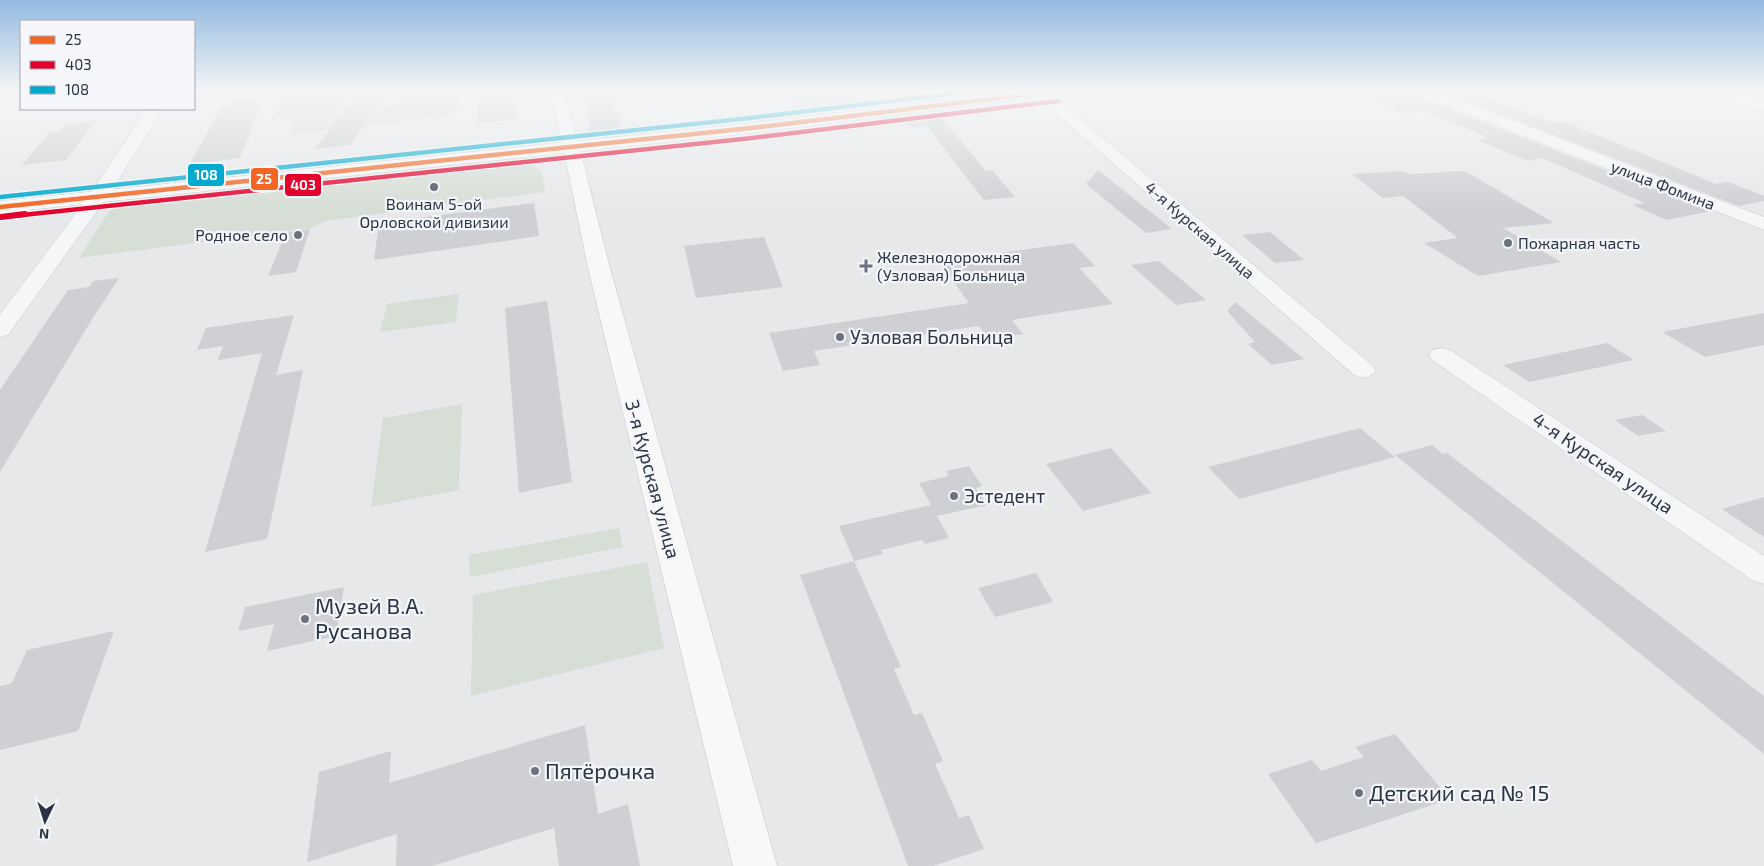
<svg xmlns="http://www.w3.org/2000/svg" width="1764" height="866" font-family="'Exo 2',sans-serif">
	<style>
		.green { fill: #d6ded6 }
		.building { fill: #ced0d3 }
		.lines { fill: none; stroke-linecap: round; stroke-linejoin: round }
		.minor-casing { stroke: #c4c6c8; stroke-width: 1 }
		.tertiary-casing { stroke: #c4c6c8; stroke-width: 1 }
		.secondary-casing { stroke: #c4c6c8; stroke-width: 1 }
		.primary-casing { stroke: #c2c5c8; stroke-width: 1 }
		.minor { fill: #f5f6f7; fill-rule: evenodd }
		.tertiary { fill: #f5f6f7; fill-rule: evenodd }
		.secondary { fill: #f8f8f8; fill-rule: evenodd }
		.primary { fill: #f8f8f8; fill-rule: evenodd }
		.bus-1-casing { stroke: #f4f6f9; stroke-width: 7 }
		.bus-2-far1-casing { stroke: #f4f6f9; stroke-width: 7 }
		.bus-2-casing { stroke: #f4f6f9; stroke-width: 9 }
		.bus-3-casing { stroke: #f4f6f9; stroke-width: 7 }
		.bus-1 { stroke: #f26522; stroke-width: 4.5 }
		.bus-2-far1 { stroke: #e4002b; stroke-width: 4.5 }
		.bus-2 { stroke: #e4002b; stroke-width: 6 }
		.bus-3 { stroke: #00a9ce; stroke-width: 4.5 }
		.poi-dot { fill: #6c737f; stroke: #f4f6f9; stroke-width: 2 }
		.labels { text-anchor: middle; stroke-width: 4.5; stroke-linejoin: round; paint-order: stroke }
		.far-street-label { font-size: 16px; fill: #2b3445; stroke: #f4f6f9 }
		.far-poi-label { font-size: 16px; fill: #2b3445; stroke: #f4f6f9; text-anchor: start }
		.poi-label { font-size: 19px; fill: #2b3445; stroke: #f4f6f9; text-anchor: start }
		.street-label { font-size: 19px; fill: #2b3445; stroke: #f4f6f9 }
		.near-poi-label { font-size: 22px; fill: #2b3445; stroke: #f4f6f9; text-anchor: start }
		.line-badge { stroke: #f4f6f9; stroke-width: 2 }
		.badge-label { font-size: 14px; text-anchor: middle; font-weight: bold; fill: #fff }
	</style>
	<rect width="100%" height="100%" fill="#e6e8ea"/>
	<path class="green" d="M286,91H356L339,116L379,113L397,98L418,96L420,91H458V111L445,116L291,135L295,118L271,121Z
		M521,157L528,160L542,172L545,192L325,221L310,228L79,258L115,202Z
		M459,294L456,322L380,332L387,304Z
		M462,404L459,490L371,507L383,418Z
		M619,528L623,547L470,577L469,555Z
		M647,562L664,648L471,696L473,595Z"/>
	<path class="building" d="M360,91H389L350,145L315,149Z
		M484,91H513L516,119L478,123V94H484Z
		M586,91H611L615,113L619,112L621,131L590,134Z
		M798,91H857L858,102L804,111L792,108Z
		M879,91H904L915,102L892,104Z
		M1350,91H1413L1416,96L1711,211L1667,220L1633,205L1645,203L1542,158L1529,161L1476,140L1488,138L1423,110L1404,114Z
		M1440,91H1471L1553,123L1563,121L1716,184L1728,182L1764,196V201L1739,206Z
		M260,98L258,102L263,101L249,130L253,129L239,158L189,165L223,105H228L231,100Z
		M934,112H937L986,171L992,170L1015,197L984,200L927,126L913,128L902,116L926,113L929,116Z
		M95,121L66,160L22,165L50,132L58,131L68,124Z
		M1098,170L1172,229L1146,233L1086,184Z
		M1404,171L1409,174L1465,171L1554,223L1503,228L1561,262L1478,276L1424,243L1458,238L1403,196L1383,198L1352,174Z
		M534,203L539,236L374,260L379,223Z
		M310,229L296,272L268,276L286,232Z
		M1270,232L1304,260L1275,263L1242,235Z
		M764,237L783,287L696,298L684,246Z
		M1073,243L1095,266L1079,268L1113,304L1012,320L1023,334L988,339L979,326L814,351L820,365L783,371L769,333L969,303L939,261Z
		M1159,261L1206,300L1176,305L1131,265Z
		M119,278L91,321L0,472V390L68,290L89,287L93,281Z
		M547,301L572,482L519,493L505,308Z
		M1235,302L1304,359L1272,365L1248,344L1255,342L1227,311Z
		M1764,313V345L1705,357L1662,332Z
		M294,315L276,375L303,370L267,539L205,552L262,353L218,360L223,346L197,350L206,328Z
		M1607,343L1634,360L1529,382L1503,365Z
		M1642,415L1666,431L1638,436L1615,420Z
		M1360,428L1395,457L1239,499L1208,467Z
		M1432,445L1443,454L1447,453L1764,696V754L1395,455Z
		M1111,448L1151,493L1083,511L1046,464Z
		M969,466L982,486L976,488L987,505L937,516L919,483L949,476L946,471Z
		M1764,497V537L1722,509Z
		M931,505L949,538L925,544L922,540L881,550L883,554L854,561L839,526Z
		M854,561L901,667L894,669L914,715L922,713L943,761L935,764L959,818L969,815L984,849L933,866H908L800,575Z
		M1036,573L1053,602L995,617L978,588Z
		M344,587L336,636L267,651L274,624L238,631L245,607Z
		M114,631L78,731L0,750V686L12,683L27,650Z
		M585,725L598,814L628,804L640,866H559L554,828L432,866H396L397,834L307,862L319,772L391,751L389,783Z
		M1395,734L1450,799L1316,843L1268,774L1312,760L1321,771L1364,757L1355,747Z"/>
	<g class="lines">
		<g class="minor-casing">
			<path id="minor" d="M550,91H564L579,146L577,150H565L563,146Z
				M1031,91H1047L1372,365L1376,370L1372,375L1363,378L1354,375Z
				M1689,91H1718L1764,100V110L1696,95L1691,94Z
				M147,109H163L108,196L8,335L0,337V314L91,193Z
				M1441,348L1450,350L1764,556V584L1752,580L1432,360L1429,355L1432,350Z"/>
		</g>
		<g class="tertiary-casing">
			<path id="tertiary" d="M1415,91H1435L1764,217V230L1417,94Z"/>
		</g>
		<g class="secondary-casing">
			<path id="secondary" d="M571,141L577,142L579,146L610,268L777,866H733L588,268L563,146L565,142Z"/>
		</g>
		<g class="primary-casing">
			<path id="primary" d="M1020,91H1064L1062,94L1057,95L751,133L0,213V201L751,123Z"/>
		</g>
		<use href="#minor" class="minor"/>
		<use href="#tertiary" class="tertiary"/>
		<use href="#secondary" class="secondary"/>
		<use href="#primary" class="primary"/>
		<g class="bus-1-casing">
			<path id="bus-1" d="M0,207L751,128L1057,91"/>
		</g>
		<g class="bus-2-far1-casing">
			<path id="bus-2-far1" d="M13,216L752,138L1058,101"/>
		</g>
		<g class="bus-2-casing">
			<path id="bus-2" d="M1,217L25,214"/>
		</g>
		<g class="bus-3-casing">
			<path id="bus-3" d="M0,197L750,118L974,91"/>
		</g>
		<use href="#bus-1" class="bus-1"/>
		<use href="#bus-2-far1" class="bus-2-far1"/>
		<use href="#bus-2" class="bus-2"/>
		<use href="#bus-3" class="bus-3"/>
	</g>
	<linearGradient id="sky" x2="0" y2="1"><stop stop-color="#93bae0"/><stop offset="0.43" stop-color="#f4f5f6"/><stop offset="1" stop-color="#f4f5f6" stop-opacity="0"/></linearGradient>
	<rect width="1764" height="212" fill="url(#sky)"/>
	<g class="poi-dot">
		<circle cx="434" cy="187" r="5"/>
		<circle cx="298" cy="235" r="5"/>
		<circle cx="1508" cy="243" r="5"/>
		<path d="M863.5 258.5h5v5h5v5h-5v5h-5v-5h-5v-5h5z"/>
		<circle cx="840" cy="337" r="5"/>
		<circle cx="954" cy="496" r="5"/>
		<circle cx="305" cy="619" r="5"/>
		<circle cx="535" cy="771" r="5"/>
		<circle cx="1359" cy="793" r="5"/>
	</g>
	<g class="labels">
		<g class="far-street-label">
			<text transform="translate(1663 185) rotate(21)" y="6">улица Фомина</text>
			<text transform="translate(1200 230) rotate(41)" y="6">4-я Курская улица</text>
		</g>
		<g class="far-poi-label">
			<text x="434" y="210" text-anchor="middle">Воинам 5-ой<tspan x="434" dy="18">Орловской дивизии</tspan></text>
			<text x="288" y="241" text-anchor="end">Родное село</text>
			<text x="1518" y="249">Пожарная часть</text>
			<text x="877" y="263">Железнодорожная<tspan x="877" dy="18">(Узловая) Больница</tspan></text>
		</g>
		<g class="poi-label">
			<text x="850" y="344">Узловая Больница</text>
			<text x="964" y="503">Эстедент</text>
		</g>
		<g class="street-label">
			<text transform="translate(1603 463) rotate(34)" y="7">4-я Курская улица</text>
			<text transform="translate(653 479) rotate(75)" y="7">3-я Курская улица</text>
		</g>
		<g class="near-poi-label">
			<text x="315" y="614">Музей В.А.<tspan x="315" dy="25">Русанова</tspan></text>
			<text x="545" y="779">Пятёрочка</text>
			<text x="1369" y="801">Детский сад № 15</text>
		</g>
	</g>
	<g class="line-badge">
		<rect x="187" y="163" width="38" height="24" rx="5" fill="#00a9ce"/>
		<rect x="250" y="167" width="29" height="24" rx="5" fill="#f26522"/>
		<rect x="284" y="173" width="38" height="24" rx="5" fill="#e4002b"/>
	</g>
	<g class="badge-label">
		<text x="206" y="180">108</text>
		<text x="264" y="184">25</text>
		<text x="303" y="190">403</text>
	</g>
	<rect x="20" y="20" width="175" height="90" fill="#f4f6f9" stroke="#a4a8b1"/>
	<rect x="30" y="36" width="25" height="8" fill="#f26522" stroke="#a4a8b1"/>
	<text x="65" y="45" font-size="15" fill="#2b3445">25</text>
	<rect x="30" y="61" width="25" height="8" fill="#e4002b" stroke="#a4a8b1"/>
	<text x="65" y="70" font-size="15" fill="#2b3445">403</text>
	<rect x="30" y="86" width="25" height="8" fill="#00a9ce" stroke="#a4a8b1"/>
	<text x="65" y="95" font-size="15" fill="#2b3445">108</text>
	<g transform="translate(45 821) rotate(184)" stroke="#f4f6f9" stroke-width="4" paint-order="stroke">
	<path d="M0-4L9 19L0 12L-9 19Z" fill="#2b3445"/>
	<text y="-8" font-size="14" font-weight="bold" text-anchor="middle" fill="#2b3445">N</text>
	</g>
</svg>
